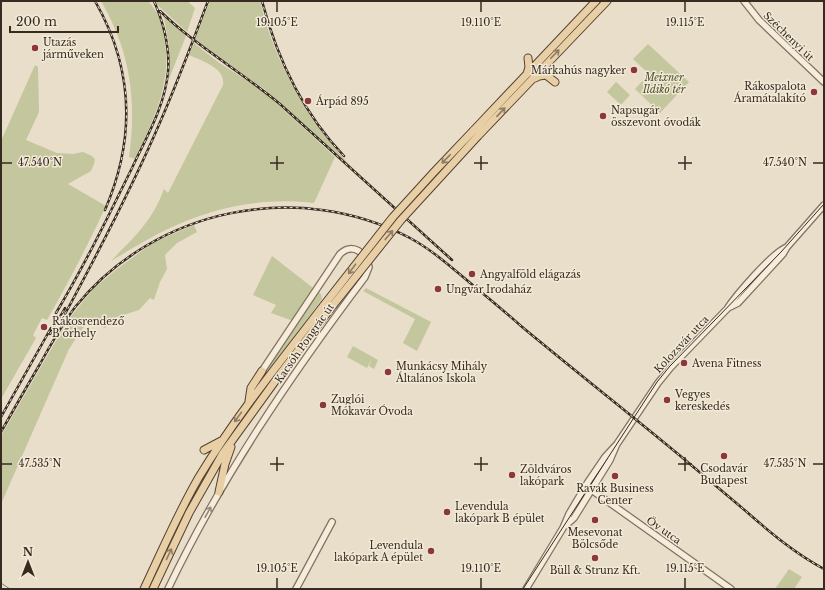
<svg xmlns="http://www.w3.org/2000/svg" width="825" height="590" font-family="'Libre Baskerville',serif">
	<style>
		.green { fill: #c4c69e }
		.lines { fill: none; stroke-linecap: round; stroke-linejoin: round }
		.stream { stroke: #708c83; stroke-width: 1 }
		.tertiary-casing { stroke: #847160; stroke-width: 8 }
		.primary-casing { stroke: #524033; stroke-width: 9 }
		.tertiary { stroke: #f5ecdb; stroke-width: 5.5 }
		.primary { stroke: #e8cfa6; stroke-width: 7 }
		.tram { stroke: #362a21; stroke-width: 1 }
		.rail-casing { stroke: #362a21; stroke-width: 2.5 }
		.rail { stroke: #f2e9d7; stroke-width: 1; stroke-dasharray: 3; stroke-linecap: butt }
		.primary-bridge-casing { stroke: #524033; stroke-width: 9; stroke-linecap: butt }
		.primary-bridge { stroke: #e8cfa6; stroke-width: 7 }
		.oneway { stroke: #8f7c64 }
		.oneway2 { stroke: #968b7e }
		.ticks { fill: none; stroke: #362a21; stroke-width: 1.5 }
		.poi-dot { fill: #8c373c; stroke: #f2e9d7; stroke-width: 1.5 }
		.labels { text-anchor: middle; stroke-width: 3; stroke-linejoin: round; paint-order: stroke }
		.street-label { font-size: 10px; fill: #362a21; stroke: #f2e9d7 }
		.poi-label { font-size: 10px; fill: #362a21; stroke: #f2e9d7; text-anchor: start }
		.park-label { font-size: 10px; font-style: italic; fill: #48502a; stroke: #f2e9d7 }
		.ticks-label { font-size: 10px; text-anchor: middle; fill: #362a21; stroke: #f2e9d7; stroke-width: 3; stroke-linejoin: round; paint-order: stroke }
	</style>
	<rect width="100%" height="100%" fill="#e9dec9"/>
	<path class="green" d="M101,1H148C159,13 161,21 164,36C173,82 154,118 135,159L129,157C137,99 130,51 101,1Z
		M153,1H187L195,8L187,32Z
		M210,1H260C275,66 310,122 355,171L263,88L220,59L195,39Z
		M162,15L186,36L169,79V45L164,18Z
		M194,43L218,62L262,90L335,157L314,203C265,197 214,207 170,228C150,237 130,250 111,261C134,237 152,222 164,189L168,193L223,85C226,68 202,61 189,55Z
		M648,44L689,82L660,113L635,89L649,74L633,59Z
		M35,65L38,67L39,112L26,140L57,153L73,154L83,152L92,156L95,159L94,164L91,171L68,184L106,206C88,245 68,283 47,320L42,318L33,335L36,338L1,399V141Z
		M616,82L630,95L621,105L607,92Z
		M194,225L197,232L177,243L165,255L167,269L160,282L154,300L150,298L139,310L117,317L105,328L88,320L69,349L1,504V436L68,320L93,289L117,269L154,242Z
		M272,256L321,294L322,299L266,375L255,387L296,322L271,313L276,305L253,295Z
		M366,288L431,322L417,351L403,343L415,319L363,291Z
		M353,346L378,360L374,369L369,366L372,358L367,368L347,357Z
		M789,569L802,577L794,589H775Z"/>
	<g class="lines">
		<path class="stream" d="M1,583L10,589"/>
		<g class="tertiary-casing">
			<path id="tertiary" d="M744,1L759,20L824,82
				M728,308L738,303L783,254L787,247L824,205
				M586,486L731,589
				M565,526L574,518L610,460L616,446
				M168,589C221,478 291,375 365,277L369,267C366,253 353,242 340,254L262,371
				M296,589L332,522
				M526,589L563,528L569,514L588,482L605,457L617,444L658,383L671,367L727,309C736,295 772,253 787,247"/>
		</g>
		<g class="primary-casing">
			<path id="primary" d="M527,74L529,67L528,58
				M535,78L539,76L546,75L555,82
				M473,131L596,1
				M478,136L607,1
				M249,401L251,388L262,371
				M204,450L221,441
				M219,492L225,464L231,447
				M144,589C162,551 178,513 199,477C236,416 281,361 324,305
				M153,589L189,513L223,453L281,373L330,309"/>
		</g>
		<use href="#tertiary" class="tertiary"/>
		<use href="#primary" class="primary"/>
		<path class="tram" d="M523,589L657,382L670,366L715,320L781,252L824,204"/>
		<g class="rail-casing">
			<path id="rail" d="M95,1C134,69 136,138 105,210
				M262,1C277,58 303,113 344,156
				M160,11C197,47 242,72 281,105L452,260
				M56,313C84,266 108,217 132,168C146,138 165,106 168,72C170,47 164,24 154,1
				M65,314C99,251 133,186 161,120C178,81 193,41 208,1
				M50,334L65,308
				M1,417L51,328
				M1,432C14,409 27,386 40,364C51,344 62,324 76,306C156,208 298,179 410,238C432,250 450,266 469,282C486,296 504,311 521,326C575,371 630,414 684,459C705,477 727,495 748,513C772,534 796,554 824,569"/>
		</g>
		<use href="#rail" class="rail"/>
		<g class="primary-bridge-casing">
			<path id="primary-bridge" d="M324,305L393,217L434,172L473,131
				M330,309L401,220L478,136"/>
		</g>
		<use href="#primary-bridge" class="primary-bridge"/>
	</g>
	<defs><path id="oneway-shaft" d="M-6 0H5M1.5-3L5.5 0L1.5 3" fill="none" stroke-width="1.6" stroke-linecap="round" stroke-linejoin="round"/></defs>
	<g class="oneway">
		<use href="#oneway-shaft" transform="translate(555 54) rotate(-46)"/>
		<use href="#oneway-shaft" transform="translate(501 112) rotate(-47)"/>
		<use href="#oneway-shaft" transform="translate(446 159) rotate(134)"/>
		<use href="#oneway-shaft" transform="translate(389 235) rotate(-50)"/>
		<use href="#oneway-shaft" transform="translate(352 269) rotate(127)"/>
		<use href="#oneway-shaft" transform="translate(238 417) rotate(126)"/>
		<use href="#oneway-shaft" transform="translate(169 554) rotate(-65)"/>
	</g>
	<use class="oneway2" href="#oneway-shaft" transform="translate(208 512) rotate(-61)"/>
	<path class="ticks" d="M277,2V12M481,2V12M685,2V12M277,156V170M481,156V170M685,156V170M2,163H12M270,163H284M474,163H488M678,163H692M813,163H823M277,457V471M481,457V471M685,457V471M2,464H12M270,464H284M474,464H488M678,464H692M813,464H823M277,578V588M481,578V588M685,578V588"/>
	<g class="poi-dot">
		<circle cx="35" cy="48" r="4"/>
		<circle cx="634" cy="70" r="4"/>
		<circle cx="814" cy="92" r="4"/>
		<circle cx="308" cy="101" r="4"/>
		<circle cx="603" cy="116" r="4"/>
		<circle cx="472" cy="274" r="4"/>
		<circle cx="438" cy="289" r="4"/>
		<circle cx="44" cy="327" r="4"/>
		<circle cx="684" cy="363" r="4"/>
		<circle cx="388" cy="372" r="4"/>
		<circle cx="667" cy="400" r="4"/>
		<circle cx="323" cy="405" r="4"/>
		<circle cx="724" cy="456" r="4"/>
		<circle cx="512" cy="475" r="4"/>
		<circle cx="615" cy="476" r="4"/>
		<circle cx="447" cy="512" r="4"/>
		<circle cx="595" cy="520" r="4"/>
		<circle cx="431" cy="551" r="4"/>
		<circle cx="595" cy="558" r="4"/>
	</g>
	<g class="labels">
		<g class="street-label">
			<text transform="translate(789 36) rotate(44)" y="4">Széchenyi út</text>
			<text transform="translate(304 343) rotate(-55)" y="4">Kacsóh Pongrác út</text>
			<text transform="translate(681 344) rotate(-47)" y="4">Kolozsvár utca</text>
			<text transform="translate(664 530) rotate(35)" y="4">Öv utca</text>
		</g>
		<g class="poi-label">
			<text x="43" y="46">Utazás<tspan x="43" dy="12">járműveken</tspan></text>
			<text x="626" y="74" text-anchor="end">Márkahús nagyker</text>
			<text x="806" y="90" text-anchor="end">Rákospalota<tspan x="806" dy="12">Áramátalakító</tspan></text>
			<text x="316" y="105">Árpád 895</text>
			<text x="611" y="114">Napsugár<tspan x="611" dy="12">összevont óvodák</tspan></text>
			<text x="480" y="278">Angyalföld elágazás</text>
			<text x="446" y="293">Ungvár Irodaház</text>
			<text x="52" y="325">Rákosrendező<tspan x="52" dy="12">B őrhely</tspan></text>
			<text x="692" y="367">Avena Fitness</text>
			<text x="396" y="370">Munkácsy Mihály<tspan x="396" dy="12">Általános Iskola</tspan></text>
			<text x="675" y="398">Vegyes<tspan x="675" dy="12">kereskedés</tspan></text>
			<text x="331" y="403">Zuglói<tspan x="331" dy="12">Mókavár Óvoda</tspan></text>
			<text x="724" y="472" text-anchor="middle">Csodavár<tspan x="724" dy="12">Budapest</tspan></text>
			<text x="520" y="473">Zöldváros<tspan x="520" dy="12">lakópark</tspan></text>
			<text x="615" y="492" text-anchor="middle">Ravak Business<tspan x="615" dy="12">Center</tspan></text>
			<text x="455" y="510">Levendula<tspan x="455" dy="12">lakópark B épület</tspan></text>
			<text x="595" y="536" text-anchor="middle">Mesevonat<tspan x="595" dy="12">Bölcsőde</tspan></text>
			<text x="423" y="549" text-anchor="end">Levendula<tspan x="423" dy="12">lakópark A épület</tspan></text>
			<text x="595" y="574" text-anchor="middle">Büll &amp; Strunz Kft.</text>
		</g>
		<g class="park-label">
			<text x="664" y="81">Meixner<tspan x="664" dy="12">Ildikó tér</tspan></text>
		</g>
	</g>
	<g class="ticks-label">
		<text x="277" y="26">19.105°E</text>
		<text x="481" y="26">19.110°E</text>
		<text x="685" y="26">19.115°E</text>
		<text x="40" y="166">47.540°N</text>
		<text x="785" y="166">47.540°N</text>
		<text x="40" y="467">47.535°N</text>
		<text x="785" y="467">47.535°N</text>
		<text x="277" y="572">19.105°E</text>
		<text x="481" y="572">19.110°E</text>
		<text x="685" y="572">19.115°E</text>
	</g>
	<rect width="825" height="590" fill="none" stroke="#362a21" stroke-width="4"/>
	<g transform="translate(28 562)" stroke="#f2e9d7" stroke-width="3" paint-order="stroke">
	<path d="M0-3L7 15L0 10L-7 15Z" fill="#362a21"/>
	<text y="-6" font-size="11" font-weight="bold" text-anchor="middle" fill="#362a21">N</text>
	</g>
	<path d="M10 26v6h108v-6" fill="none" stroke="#362a21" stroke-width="2"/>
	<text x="16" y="26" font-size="12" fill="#362a21" stroke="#f2e9d7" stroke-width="3" paint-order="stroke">200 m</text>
</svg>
